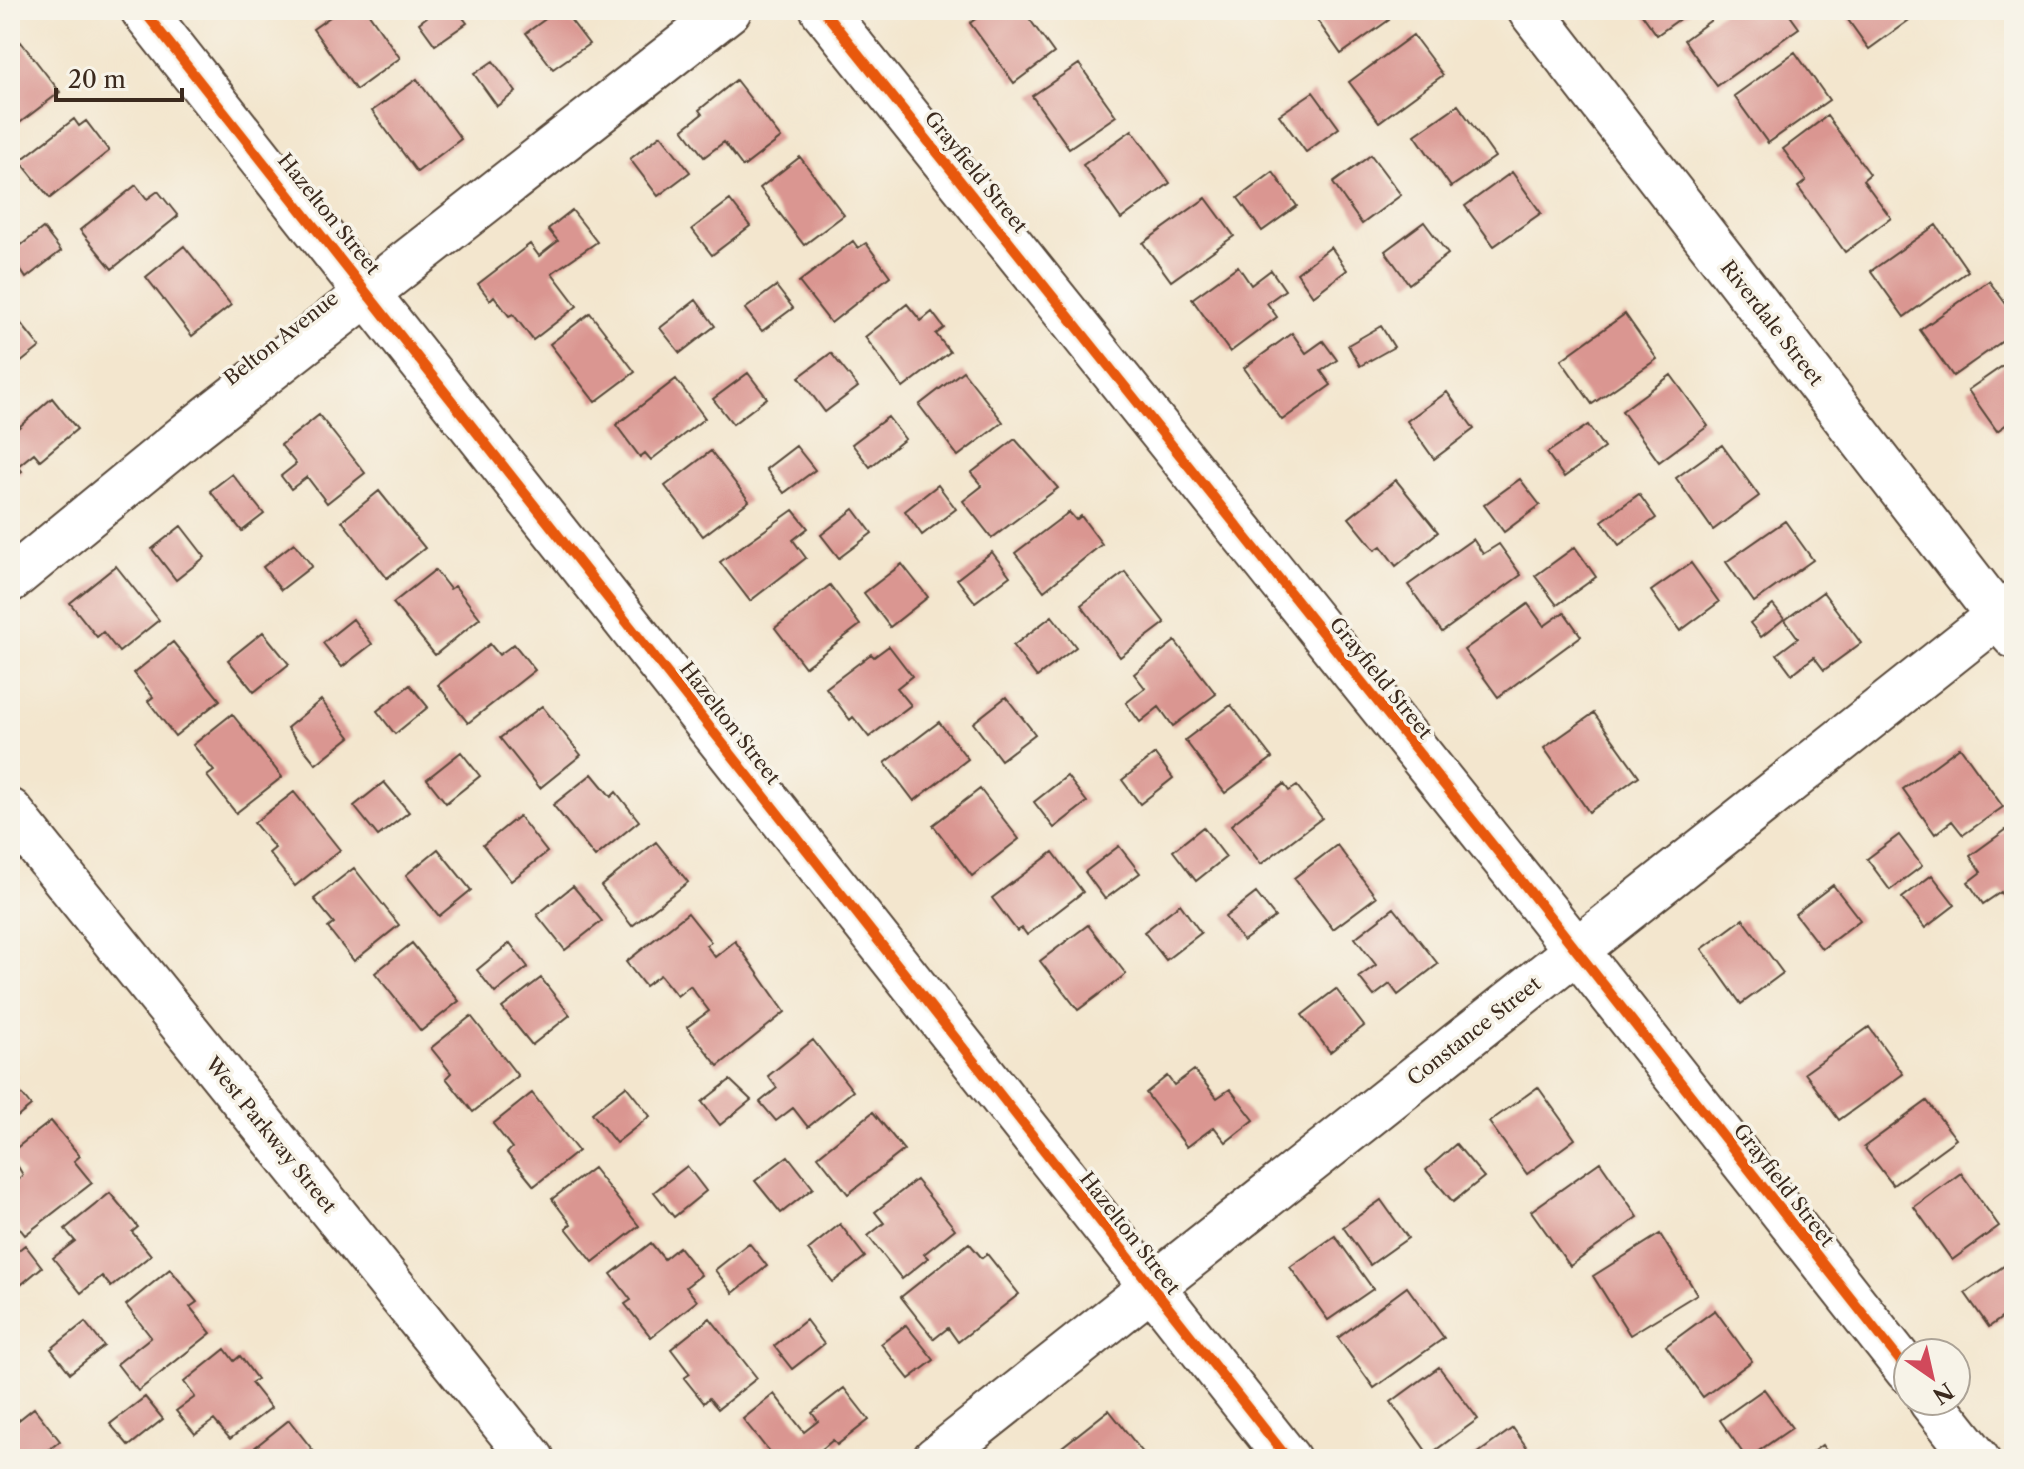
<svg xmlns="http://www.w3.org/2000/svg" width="2024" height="1469" font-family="'Libre Caslon Text',serif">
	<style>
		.building { fill: #da9691 }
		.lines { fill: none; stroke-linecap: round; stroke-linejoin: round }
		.minor-casing { stroke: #574638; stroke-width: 48 }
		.minor { stroke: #fff; stroke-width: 44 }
		.cycleway-casing { stroke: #f7f3e8; stroke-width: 15 }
		.cycleway { stroke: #e8590c; stroke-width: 10 }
		.labels { text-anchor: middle; stroke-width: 7; stroke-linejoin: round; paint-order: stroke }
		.street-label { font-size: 20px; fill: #3b2a1e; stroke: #f7f3e8 }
	</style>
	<rect width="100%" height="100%" fill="#f7f3e8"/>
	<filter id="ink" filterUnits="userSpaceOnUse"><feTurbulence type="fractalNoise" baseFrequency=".0125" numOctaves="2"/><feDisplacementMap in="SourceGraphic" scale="16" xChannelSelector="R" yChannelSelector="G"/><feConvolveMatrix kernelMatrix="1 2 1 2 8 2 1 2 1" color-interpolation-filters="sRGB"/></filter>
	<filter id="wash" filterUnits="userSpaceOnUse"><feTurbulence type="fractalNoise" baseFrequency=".006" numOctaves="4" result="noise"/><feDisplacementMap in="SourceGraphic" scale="32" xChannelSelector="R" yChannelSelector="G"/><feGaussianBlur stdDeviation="1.8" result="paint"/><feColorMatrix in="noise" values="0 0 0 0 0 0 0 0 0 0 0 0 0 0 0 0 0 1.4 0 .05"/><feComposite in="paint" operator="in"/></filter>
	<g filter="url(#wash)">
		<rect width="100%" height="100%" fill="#f3e6ce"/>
		<g id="blocks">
			<path class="building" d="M340,10H366L400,58L356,90L313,29Z
				M436,10H457L467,23L435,45L419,23Z
				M558,10H563L589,44L553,69L526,33Z
				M988,10H1023L1054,53L1014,83L970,23Z
				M1310,10H1382L1389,20L1341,54Z
				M1639,10H1692L1657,35Z
				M1725,10H1786L1799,28L1717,86L1684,40Z
				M1841,10H1923L1869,49Z
				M1413,35L1443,75L1379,122L1349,82Z
				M21,42L60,92L13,128L10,125V50Z
				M1795,52L1829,100L1768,143L1734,96Z
				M493,61L516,92L497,106L474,74Z
				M1079,64L1116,116L1069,148L1032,96Z
				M417,79L461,139L417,172L372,111Z
				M736,80L781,138L743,167L724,142L704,157L683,129L702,114L699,110Z
				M1313,92L1339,128L1306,152L1279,115Z
				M1458,105L1495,157L1451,187L1415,135Z
				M1827,116L1870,174L1863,180L1891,218L1845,252L1798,187L1806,181L1783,149Z
				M74,119L79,126L86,121L109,151L50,198L20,161Z
				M1132,130L1170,183L1121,219L1083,165Z
				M661,135L690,172L658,196L630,159Z
				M1371,155L1401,195L1362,224L1333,183Z
				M800,157L844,215L804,245L760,188Z
				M1273,172L1297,206L1262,231L1238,198Z
				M1512,172L1541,213L1494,246L1465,206Z
				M136,185L147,199L158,191L178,216L112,269L80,230Z
				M1206,198L1234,236L1171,281L1143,243Z
				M730,200L750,226L712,255L692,229Z
				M572,210L597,242L552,273L577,306L533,340L513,314L509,316L494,296L490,300L478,284L530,244L539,256L558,241L548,229Z
				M1424,222L1448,254L1409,284L1385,251Z
				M1936,225L1968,271L1904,317L1871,271Z
				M43,228L61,251L26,278L10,254Z
				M853,241L858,248L866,243L890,276L831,323L799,282Z
				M184,246L231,305L192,336L146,277Z
				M1331,247L1347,270L1313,296L1297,273Z
				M1238,266L1251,285L1271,270L1285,290L1267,303L1277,317L1230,352L1192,299Z
				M1989,281L2014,315V333L1953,376L1920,330Z
				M776,286L793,308L762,331L745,309Z
				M696,300L715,326L680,353L660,328Z
				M907,304L921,321L932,312L944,328L936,334L950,352L903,388L865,337Z
				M590,313L635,372L595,402L550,344Z
				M1625,314L1657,359L1592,404L1561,360Z
				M14,315L40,347L10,371V318Z
				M1381,326L1394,347L1360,366L1348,345Z
				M1292,333L1306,353L1323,341L1337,360L1321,371L1331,385L1282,420L1244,368Z
				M831,353L858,387L825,412L799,377Z
				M2014,358V419L1997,431L1968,390Z
				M963,371L1003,422L958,456L919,405Z
				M748,373L767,398L733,424L713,399Z
				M1671,375L1708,426L1659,462L1622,411Z
				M676,379L705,418L651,460L645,453L640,457L616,425Z
				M1447,392L1474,429L1434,459L1407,421Z
				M52,398L77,429L40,460L34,453L18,466L22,471L10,480V435Z
				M319,415L365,473L327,503L307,477L291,489L281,476L296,464L281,445Z
				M888,417L905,439L870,467L852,444Z
				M1588,425L1604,448L1564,477L1547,453Z
				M1015,439L1058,488L992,538L963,501L982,486L971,473Z
				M1722,445L1759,496L1713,530L1676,478Z
				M796,446L815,470L784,493L766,469Z
				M711,451L749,501L703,536L665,486Z
				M232,474L264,514L242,531L210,491Z
				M1520,479L1540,505L1504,532L1484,505Z
				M1396,480L1438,532L1396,566L1381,546L1375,550L1349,518Z
				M938,485L956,509L922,535L905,511Z
				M379,491L425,548L387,578L342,521Z
				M1639,494L1656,518L1619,545L1602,521Z
				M854,509L872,533L839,558L821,535Z
				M793,510L808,528L793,540L806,558L750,601L720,562Z
				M1069,512L1076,520L1081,516L1102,544L1044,591L1015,553Z
				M1785,521L1813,560L1754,602L1726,562Z
				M181,526L205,557L176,580L152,549Z
				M1473,539L1483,554L1499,544L1521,575L1442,632L1408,585Z
				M294,543L312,566L281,590L263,567Z
				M1575,547L1596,577L1557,605L1535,576Z
				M992,552L1010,576L975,602L957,579Z
				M1691,563L1719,602L1680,631L1651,591Z
				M902,564L928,597L890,627L864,593Z
				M116,566L159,620L119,652L103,632L97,637L70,603Z
				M435,570L450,589L455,586L480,618L435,655L393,603Z
				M1125,572L1165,623L1120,657L1081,605Z
				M830,585L860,625L805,667L775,628Z
				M1823,592L1861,643L1824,670L1814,657L1792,674L1777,654L1798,638L1785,620Z
				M1528,604L1544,626L1564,612L1581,636L1498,697L1464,650Z
				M1773,605L1784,619L1761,637L1750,623Z
				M1052,616L1076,647L1037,677L1013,646Z
				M353,619L372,644L342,667L323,643Z
				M263,632L289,664L254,692L228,660Z
				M1175,641L1216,694L1173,726L1159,707L1140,722L1126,703L1145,688L1134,674Z
				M173,642L220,700L175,736L148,701L153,697L134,673Z
				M490,644L499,655L514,644L535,670L468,723L438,685Z
				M889,646L912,676L897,688L911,705L869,737L853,717L850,720L826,688L871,654L874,657Z
				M410,685L428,707L395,734L377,711Z
				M1006,697L1035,734L1001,760L973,723Z
				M321,700L350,737L316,764L287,728Z
				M1231,705L1272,758L1225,793L1185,740Z
				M542,706L581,755L540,788L500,738Z
				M1594,713L1639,776L1589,812L1544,748Z
				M232,714L282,777L236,813L207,776L214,771L193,745Z
				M939,722L968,759L914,801L885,763Z
				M1960,747L2003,807L1963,835L1952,821L1935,834L1903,789Z
				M461,752L480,776L446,803L427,779Z
				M1155,754L1173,778L1140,804L1122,780Z
				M592,774L611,797L616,792L639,821L595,857L553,805Z
				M1067,776L1087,802L1054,828L1034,802Z
				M384,782L409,812L378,836L354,806Z
				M1284,784L1289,791L1297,786L1322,818L1261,864L1231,825Z
				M980,789L1019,839L972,876L933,825Z
				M294,792L340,850L295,886L269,853L275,848L254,823Z
				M519,816L547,852L511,881L483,845Z
				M2014,824V911L2001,892L1983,904L1968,882L1981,872L1970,856Z
				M1203,827L1226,857L1196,881L1173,851Z
				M1899,835L1922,866L1890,890L1867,859Z
				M656,842L688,882L632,926L601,886Z
				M1337,845L1376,897L1333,929L1294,878Z
				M1119,846L1140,873L1105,899L1085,872Z
				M438,849L471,890L439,916L406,875Z
				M1053,852L1083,892L1027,935L1022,928L1017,931L992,898Z
				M354,868L399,925L354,961L328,928L334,923L314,899Z
				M1932,875L1955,905L1925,928L1902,898Z
				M1833,885L1860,920L1822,949L1795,914Z
				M573,886L602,921L565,950L537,915Z
				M1256,893L1275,917L1243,941L1225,917Z
				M1180,904L1201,933L1166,960L1144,932Z
				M1394,908L1438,964L1398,995L1390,984L1374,996L1359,977L1376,965L1355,938Z
				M688,913L711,942L706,945L715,957L735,941L785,1012L718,1066L687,1027L709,1011L690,986L677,996L660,975L645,986L626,962Z
				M1743,919L1783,973L1741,1004L1702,949Z
				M1088,925L1126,974L1078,1010L1040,961Z
				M412,943L459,1001L421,1031L375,973Z
				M510,943L528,967L495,993L477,970Z
				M541,978L570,1015L532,1045L502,1008Z
				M1336,989L1364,1026L1330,1052L1302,1015Z
				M471,1016L518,1076L473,1112L446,1078L451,1073L431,1048Z
				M1869,1027L1903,1074L1839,1120L1805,1073Z
				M813,1040L853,1091L808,1127L793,1108L776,1121L760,1102L777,1088L768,1076Z
				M10,1067L17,1076L11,1081L31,1106L10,1123Z
				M1194,1070L1217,1098L1230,1089L1254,1120L1226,1142L1214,1127L1187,1147L1146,1093L1167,1076L1174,1085Z
				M730,1080L751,1100L720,1125L702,1102Z
				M626,1086L650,1116L616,1143L592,1113Z
				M1538,1087L1575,1139L1527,1174L1489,1122Z
				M532,1093L578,1151L534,1186L507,1153L512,1148L493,1124Z
				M1927,1101L1956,1139L1893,1185L1864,1147Z
				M873,1112L904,1150L848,1194L818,1156Z
				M51,1121L80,1156L74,1161L92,1183L25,1235L10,1216V1186L23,1175L10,1153Z
				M1456,1144L1484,1177L1453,1202L1426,1170Z
				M788,1156L813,1188L781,1213L755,1181Z
				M1600,1162L1638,1217L1570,1266L1531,1211Z
				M687,1166L706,1191L674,1217L654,1192Z
				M593,1168L639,1226L593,1262L566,1228L571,1224L552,1199Z
				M1961,1173L1999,1226L1952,1260L1914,1207Z
				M916,1180L955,1229L924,1254L928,1258L902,1279L868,1236L884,1223L875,1212Z
				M110,1193L138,1227L132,1232L151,1255L111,1287L102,1276L81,1293L53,1258L75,1241L65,1229Z
				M1381,1200L1408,1238L1370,1265L1343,1227Z
				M840,1224L865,1257L833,1282L808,1250Z
				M1660,1234L1697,1294L1630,1335L1593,1276Z
				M1335,1236L1373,1289L1328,1320L1290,1267Z
				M651,1243L664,1259L679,1247L701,1275L686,1287L697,1301L651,1337L625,1304L631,1300L611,1274Z
				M749,1243L767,1266L733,1293L715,1270Z
				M969,1243L982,1258L987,1254L1019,1294L958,1342L948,1328L934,1339L901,1297Z
				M25,1245L42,1267L10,1294V1257Z
				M2014,1259V1309L1989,1327L1965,1293Z
				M170,1269L197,1302L190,1307L211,1333L138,1391L117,1364L151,1337L126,1305Z
				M1407,1287L1444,1338L1374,1388L1338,1338Z
				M1715,1310L1752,1361L1703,1397L1666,1346Z
				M710,1318L757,1378L718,1409L709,1398L704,1403L684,1378L690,1374L671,1349Z
				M806,1320L824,1344L792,1369L774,1346Z
				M85,1322L104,1346L70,1373L51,1349Z
				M906,1325L934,1360L909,1379L881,1344Z
				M225,1349L234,1361L240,1356L257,1379L251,1383L271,1408L230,1439L214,1420L195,1434L176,1411L195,1397L184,1382Z
				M1439,1367L1478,1419L1429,1455L1391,1402Z
				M844,1388L869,1420L837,1445L833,1440L820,1451L824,1456L820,1459H775L743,1419L774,1394L804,1432L818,1421L812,1413Z
				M1764,1389L1792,1428L1747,1459L1720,1420Z
				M145,1397L163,1419L129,1446L110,1424Z
				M34,1408L60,1441L37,1459H16L10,1452V1427Z
				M1109,1410L1148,1459H1072L1062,1447Z
				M289,1420L315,1453L313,1459H246L244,1456Z
				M1513,1428L1535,1459H1470Z
				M1822,1445L1832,1459H1803Z"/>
		</g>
	</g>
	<g filter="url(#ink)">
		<use href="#blocks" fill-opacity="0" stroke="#574638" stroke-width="2"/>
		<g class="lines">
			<g class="minor-casing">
				<path id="minor" d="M143,10L1288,1459
					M823,10L1547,913L1908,1371
					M1530,10L2014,636
					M10,580L189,433L729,10
					M10,811L532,1459
					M1931,1401L1977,1459
					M935,1459L2014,603"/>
			</g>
			<use href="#minor" class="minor"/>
			<g class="cycleway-casing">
				<path id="cycleway" d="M143,10L1288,1459
					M823,10L1547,913L1908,1371"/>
			</g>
			<use href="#cycleway" class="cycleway"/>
		</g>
	</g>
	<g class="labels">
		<g class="street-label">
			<text transform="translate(976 172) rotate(51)" y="7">Grayfield Street</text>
			<text transform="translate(329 214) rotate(51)" y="7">Hazelton Street</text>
			<text transform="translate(1772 323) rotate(52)" y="7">Riverdale Street</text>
			<text transform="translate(281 338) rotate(-38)" y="7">Belton Avenue</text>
			<text transform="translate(1381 678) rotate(51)" y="7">Grayfield Street</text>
			<text transform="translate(730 723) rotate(52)" y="7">Hazelton Street</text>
			<text transform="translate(1474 1031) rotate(-38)" y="7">Constance Street</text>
			<text transform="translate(271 1135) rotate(51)" y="7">West Parkway Street</text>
			<text transform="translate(1784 1185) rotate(52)" y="7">Grayfield Street</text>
			<text transform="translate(1130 1233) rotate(52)" y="7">Hazelton Street</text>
		</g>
	</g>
	<rect width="2024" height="1469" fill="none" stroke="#f7f3e8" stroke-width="40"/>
	<g transform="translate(1932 1377) rotate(146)"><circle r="38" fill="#f7f3e8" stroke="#aca397" stroke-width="2"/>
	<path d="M0-6L14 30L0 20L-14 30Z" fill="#d1495b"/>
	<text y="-12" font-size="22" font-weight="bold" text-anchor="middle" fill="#3b2a1e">N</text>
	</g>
	<path d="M56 88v12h126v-12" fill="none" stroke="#3b2a1e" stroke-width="4"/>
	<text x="68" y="88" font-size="24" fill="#3b2a1e" stroke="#f7f3e8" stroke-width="6" paint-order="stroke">20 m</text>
</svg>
